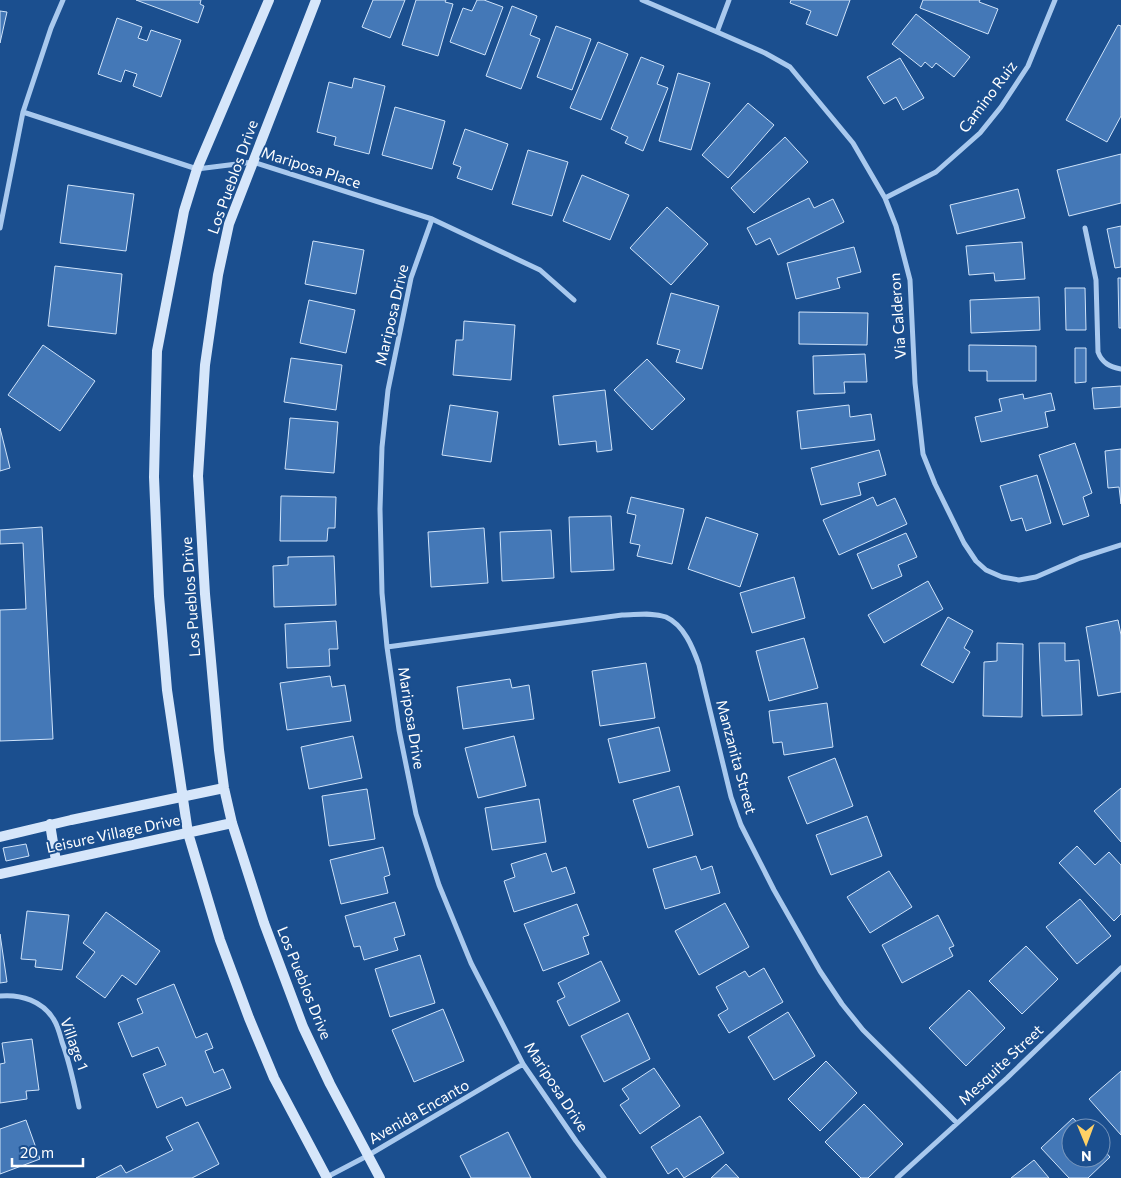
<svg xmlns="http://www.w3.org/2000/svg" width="1121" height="1178" font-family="Commissioner,sans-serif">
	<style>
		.building { fill: #4478b7; stroke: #cfe3fa }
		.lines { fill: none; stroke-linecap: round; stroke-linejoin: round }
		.street { stroke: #a9c9ee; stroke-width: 5 }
		.secondary { stroke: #d6e6fa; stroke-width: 10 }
		.labels { text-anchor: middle; stroke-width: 4; stroke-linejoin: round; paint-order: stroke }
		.street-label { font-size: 15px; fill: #fff; stroke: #1b4f8f }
	</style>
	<rect width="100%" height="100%" fill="#1b4f8f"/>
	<path class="building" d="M136,0H201L200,4L204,6L198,23Z
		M373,0H405L390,38L362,27Z
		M416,0H446L445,2L453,4L438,56L402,45Z
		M477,0H484L503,7L485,55L450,42L463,8L472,11Z
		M791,0H850L837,36L806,24L811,11L790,3Z
		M923,0H980L979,2L998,9L988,34L920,8Z
		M512,6L537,16L530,35L540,39L521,89L486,76Z
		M0,11L7,12L0,43Z
		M916,14L970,57L954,77L936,63L932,68L925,62L921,67L892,44Z
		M117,18L142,27L138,38L147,41L151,30L181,40L161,97L133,86L137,74L125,70L121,82L98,74Z
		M1118,25L1121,26V116L1107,142L1066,120Z
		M556,26L591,39L572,90L537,77Z
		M598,42L628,54L601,120L570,108Z
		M641,57L664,66L657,84L668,88L643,151L625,143L628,137L611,129Z
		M900,58L924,98L903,110L896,97L884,104L867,77Z
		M678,73L710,83L691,150L659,141Z
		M354,78L385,86L369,154L334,145L336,137L317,132L329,82L352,88Z
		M748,103L774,125L728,178L702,155Z
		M395,107L445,121L432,169L382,155Z
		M465,129L508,144L492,190L457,178L461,167L453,164Z
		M785,137L808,162L754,213L731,188Z
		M528,150L568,162L552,216L512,204Z
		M1121,154V203L1069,216L1057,170Z
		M582,175L629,195L610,240L563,221Z
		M68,185L134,194L126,251L60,243Z
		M1018,189L1025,218L957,234L950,205Z
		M809,198L814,208L833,199L844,222L778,255L770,238L756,245L747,228Z
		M667,207L708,244L671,285L630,248Z
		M1121,226V267L1115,268L1107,229Z
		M313,241L364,250L356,294L305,284Z
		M1022,242L1025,279L995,281L994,273L969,275L966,246Z
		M854,247L861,272L837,278L840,288L796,299L787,263Z
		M55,266L122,274L116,334L48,326Z
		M1118,278H1121V328H1119Z
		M1065,288H1085L1086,330H1066Z
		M671,293L719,306L702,369L676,362L680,350L657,344Z
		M1039,297L1040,330L971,333L970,300Z
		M309,300L355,310L346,353L300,343Z
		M799,312L868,313L867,345L799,344Z
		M464,321L515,325L511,380L453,375L456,340H463Z
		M43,345L95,381L60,431L8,395Z
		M969,345L1036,346V381H987V371H969Z
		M1075,348H1086V382L1075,383Z
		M865,354L867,382H844L845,393L814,394L813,356Z
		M291,358L342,365L336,410L284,402Z
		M647,359L685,399L652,430L614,390Z
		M1121,386V407L1094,409L1092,388Z
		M605,390L612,450L597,452L596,441L559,445L553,396Z
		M1051,393L1055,410L1045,412L1048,427L981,442L975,417L1002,411L999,399L1023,394L1024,399Z
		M450,405L498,412L491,462L442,455Z
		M849,405L850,417L871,414L875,440L801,449L797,411Z
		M290,418L338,422L334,473L285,469Z
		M0,428L10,468L0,471Z
		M1075,443L1092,493L1083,497L1089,516L1063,525L1039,455Z
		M1121,449V504L1119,487L1108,488L1105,451Z
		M879,450L886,475L858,483L861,495L821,505L811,468Z
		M1037,475L1051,523L1026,531L1022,518L1011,521L1000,486Z
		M281,496L336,497L335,528H328L327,541H280Z
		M631,497L684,509L672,564L637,556L640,545L630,543L636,515L627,513Z
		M873,497L877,506L895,498L907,524L839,555L823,520Z
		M611,516L614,570L571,572L569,517Z
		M706,517L758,534L740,587L688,569Z
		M42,527L53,739L0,741V610L26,609L23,543L0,544V530Z
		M484,528L488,583L431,587L428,532Z
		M551,530L554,578L502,581L500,532Z
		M906,533L917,557L898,565L902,576L872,589L857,554Z
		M334,556L336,605L274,607L273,566L288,565V557Z
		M794,577L805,618L752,633L740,593Z
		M928,581L943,609L884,643L868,615Z
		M948,617L973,631L964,648L970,652L953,683L921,665Z
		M1118,620L1121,635V692L1098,696L1086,627Z
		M336,621L338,649H329L330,666L287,668L285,624Z
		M804,638L818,688L769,701L756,651Z
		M997,643L1023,644L1022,717L983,716L984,662L997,661Z
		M1039,643H1065V661L1079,660L1082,715L1042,716Z
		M646,663L655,718L600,726L592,671Z
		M330,676L332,687L345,685L351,721L287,730L280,683Z
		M510,679L512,688L529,685L534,719L463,729L457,687Z
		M827,703L833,747L784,755L782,742L773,743L769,711Z
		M659,727L670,771L619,783L608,739Z
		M353,736L362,778L309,789L301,747Z
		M514,736L526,786L478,798L465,748Z
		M835,758L853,806L807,824L788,777Z
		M679,786L693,835L648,848L633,800Z
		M1121,788V842L1094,811Z
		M367,789L375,839L329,846L322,796Z
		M539,799L546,842L492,850L485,808Z
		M867,816L882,856L831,875L816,835Z
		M26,844L29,856L6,861L3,848Z
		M1077,846L1095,865L1109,852L1121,865V914L1114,921L1059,863Z
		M383,847L390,875L384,877L388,893L341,904L330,860Z
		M546,853L552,872L566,867L575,893L514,912L504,881L515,877L511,864Z
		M696,856L701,870L712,866L720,893L665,909L653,869Z
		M889,871L912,907L870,933L847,897Z
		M1080,899L1111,936L1077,964L1046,927Z
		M395,902L405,935L394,938L398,950L364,960L360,946L354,947L345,916Z
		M725,903L749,947L699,975L675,931Z
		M577,904L589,935L583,937L589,954L543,971L524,924Z
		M27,911L69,915L62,970L35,967L36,960L21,959Z
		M106,912L160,951L136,985L122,975L105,998L76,977L95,952L83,943Z
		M938,915L954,946L949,948L953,956L902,983L882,945Z
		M0,934L7,982L0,983Z
		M1026,946L1058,979L1022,1014L989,981Z
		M420,955L435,1003L390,1017L375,969Z
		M601,961L620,1001L569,1026L557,1001L565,997L558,983Z
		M764,968L783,1002L729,1033L718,1015L728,1009L716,987L745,971L749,977Z
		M174,984L196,1038L207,1033L213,1048L205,1051L214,1073L223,1069L231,1088L186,1106L182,1097L157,1108L143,1074L166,1065L158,1047L132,1057L118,1023L143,1013L137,999Z
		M969,990L1005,1028L966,1066L929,1028Z
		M443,1009L464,1061L414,1082L392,1030Z
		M788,1012L815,1056L774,1080L748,1037Z
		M628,1013L650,1059L604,1082L581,1036Z
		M32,1039L39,1090L26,1091L27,1099L0,1103V1064L5,1063L2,1043Z
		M826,1061L857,1093L820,1131L788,1099Z
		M654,1068L680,1106L640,1134L620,1105L629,1099L622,1089Z
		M1121,1071V1135L1089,1099Z
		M864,1104L903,1144L868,1178H861L825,1142Z
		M700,1116L724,1153L684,1178L677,1168L668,1174L651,1147Z
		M1073,1118L1082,1128H1071V1158H1101V1147L1110,1157L1088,1178H1069L1041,1148Z
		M26,1120L40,1159L0,1174V1129Z
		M198,1122L219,1164L192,1178H96L121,1165L126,1173L173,1150L166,1137Z
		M508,1132L531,1178H471L460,1156Z
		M1034,1160L1049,1178H1011Z
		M726,1164L739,1178H711Z"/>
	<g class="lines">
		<path class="street" d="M642,0L717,32L765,53L790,67L853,143L885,198L896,226L910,280L915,383L923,454L935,484L964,543L976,561L986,570L1002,577L1019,580L1036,577L1080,558L1121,545
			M717,32L729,0
			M23,112L197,169L253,162L432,219L540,270L574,300
			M885,198L936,172L980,133L1001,107L1028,66L1055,0
			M432,219L411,278L388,390L382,447L380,509L382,593L387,647L399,730L416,814L439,885L471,963L523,1064L576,1141L604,1178
			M0,228L23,112L51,28L63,0
			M1085,228L1096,280L1098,352C1102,363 1110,367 1121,369
			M387,647L622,615C636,615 652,612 666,617C684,625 693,648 699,665L731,797L741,825L774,890L820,971L842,1004L863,1030L957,1123
			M0,996C21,994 43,1001 54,1020C58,1026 60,1035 62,1042C70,1063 74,1084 79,1107
			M327,1177L367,1156L523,1064
			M897,1178L1007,1078L1121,968"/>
		<path class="secondary" d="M269,0L197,169L184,211L157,351L154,477L159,596L167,690L188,833L220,940L249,1018L274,1078L327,1178
			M316,0L229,224L218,275L205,365L198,476L205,594L219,750L224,788L232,823L264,923L303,1027L330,1084L380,1178
			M50,824L56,861
			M0,837L71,820L224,788
			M0,874L232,823"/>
	</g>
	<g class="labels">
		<g class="street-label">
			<text transform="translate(988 97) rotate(-53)" y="5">Camino Ruiz</text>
			<text transform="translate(311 168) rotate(18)" y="5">Mariposa Place</text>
			<text transform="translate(233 177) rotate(-70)" y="5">Los Pueblos Drive</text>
			<text transform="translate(392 315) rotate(-77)" y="5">Mariposa Drive</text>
			<text transform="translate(898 316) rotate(-94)" y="5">Via Calderon</text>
			<text transform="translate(191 597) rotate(-94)" y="5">Los Pueblos Drive</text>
			<text transform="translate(411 718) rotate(81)" y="5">Mariposa Drive</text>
			<text transform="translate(736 757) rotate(75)" y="5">Manzanita Street</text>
			<text transform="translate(113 834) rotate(-12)" y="5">Leisure Village Drive</text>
			<text transform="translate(304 983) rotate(68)" y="5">Los Pueblos Drive</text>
			<text transform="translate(74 1044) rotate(70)" y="5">Village 1</text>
			<text transform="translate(1001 1065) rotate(-43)" y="5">Mesquite Street</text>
			<text transform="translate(556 1087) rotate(57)" y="5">Mariposa Drive</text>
			<text transform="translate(419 1112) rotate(-30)" y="5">Avenida Encanto</text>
		</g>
	</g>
	<g transform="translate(1086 1143) rotate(179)"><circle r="24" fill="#1b4f8f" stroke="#7695bc"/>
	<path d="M0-4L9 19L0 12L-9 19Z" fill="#ffd166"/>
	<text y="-8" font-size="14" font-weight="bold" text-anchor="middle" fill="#ffffff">N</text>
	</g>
	<path d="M12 1158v8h71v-8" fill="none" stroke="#ffffff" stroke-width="2.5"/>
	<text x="20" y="1158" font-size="15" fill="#ffffff" stroke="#1b4f8f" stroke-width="4" paint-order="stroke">20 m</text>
</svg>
